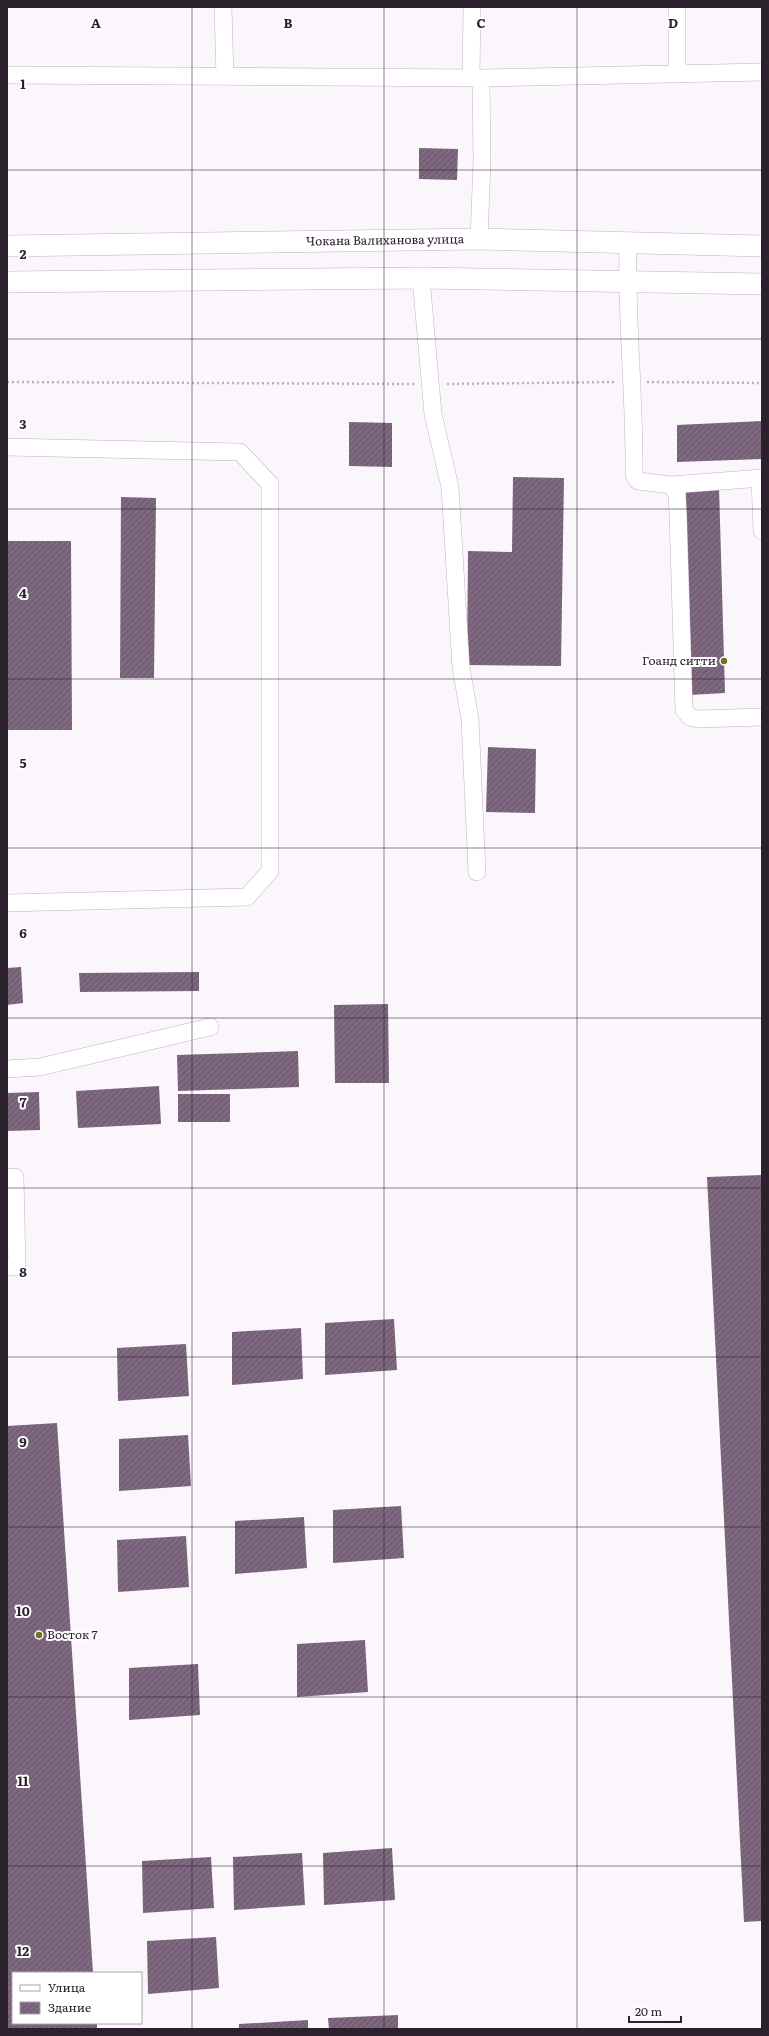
<svg xmlns="http://www.w3.org/2000/svg" width="769" height="2036" font-family="Literata,serif">
	<style>
		.building { fill: url(#building-hatch) }
		.lines { fill: none; stroke-linecap: round; stroke-linejoin: round }
		.minor-casing { stroke: #c6aec9; stroke-width: 18 }
		.major-casing { stroke: #c6aec9; stroke-width: 22 }
		.path { stroke: #b8b2b9; stroke-width: 2.5; stroke-dasharray: 2 3; stroke-linecap: butt }
		.minor { stroke: #fff; stroke-width: 17 }
		.major { stroke: #fff; stroke-width: 21 }
		.grid { fill: none; stroke: #2a212c; stroke-width: 1; stroke-opacity: 0.55 }
		.poi-dot { fill: #71741b; stroke: #fff; stroke-width: 1.5 }
		.labels { text-anchor: middle; stroke-width: 4; stroke-linejoin: round; paint-order: stroke }
		.street-label { font-size: 12px; fill: #2a212c; stroke: #fff }
		.poi-label { font-size: 12px; fill: #2a212c; stroke: #fff; text-anchor: end }
		.grid-label { font-size: 13px; text-anchor: middle; font-weight: bold; fill: #2a212c; stroke: #fff; stroke-width: 4; stroke-linejoin: round; paint-order: stroke }
	</style>
	<defs>
		<pattern id="building-hatch" width="6" height="6" patternUnits="userSpaceOnUse"><rect width="6" height="6" fill="#766179"/><path d="M-1 1l2-2M0 6l6-6M5 7l2-2" fill="none" stroke="#88788b"/></pattern>
	</defs>
	<rect width="100%" height="100%" fill="#fbf6fc"/>
	<path class="building" d="M419,148L458,149L457,180L419,179Z
		M762,421V459L677,462V425Z
		M349,422L392,423V467L349,466Z
		M513,477L564,478L561,666L467,665L468,551L512,552Z
		M719,487L725,693L689,695L683,490Z
		M121,497L156,498L154,678H120Z
		M7,541H71L72,730H7Z
		M488,747L536,749L535,813L486,812Z
		M21,967L23,1003L7,1005V968Z
		M199,972V991L80,992L79,973Z
		M388,1004L389,1083H335L334,1005Z
		M298,1051L299,1087L178,1091L177,1055Z
		M159,1086L161,1124L78,1128L76,1091Z
		M39,1092L40,1130L7,1131V1093Z
		M178,1094H230V1122H178Z
		M762,1175V1921L744,1922L707,1177Z
		M394,1319L397,1370L325,1375V1323Z
		M301,1328L303,1379L232,1385V1332Z
		M186,1344L189,1396L118,1401L117,1348Z
		M57,1423L93,1973H13V2023H97V2029H7V1426Z
		M188,1435L191,1486L119,1491V1439Z
		M401,1506L404,1558L333,1563V1510Z
		M304,1517L307,1568L235,1574V1521Z
		M186,1536L189,1587L118,1592L117,1540Z
		M365,1640L368,1692L297,1697V1644Z
		M198,1664L200,1715L129,1720V1668Z
		M392,1848L395,1900L324,1905L323,1853Z
		M302,1853L305,1905L234,1910L233,1857Z
		M211,1857L214,1908L143,1913L142,1861Z
		M216,1937L219,1988L148,1994L147,1941Z
		M398,2015V2029H329L328,2018Z
		M308,2020V2029H239V2024Z"/>
	<g class="lines">
		<g class="minor-casing">
			<path id="minor" d="M223,7L225,76
				M677,73V7
				M7,75L481,78L762,72
				M471,77L472,7
				M479,239L482,161L481,78
				M628,244C626,321 635,398 634,475L638,481L671,485L762,478
				M421,278L433,414L450,487L461,668L470,719L477,872
				M7,447L240,452L270,484V871L247,897L7,903
				M760,478L762,531
				M671,485L677,494L678,514L684,710L690,717L698,719L762,717
				M7,1069L40,1067L210,1027
				M7,1178L15,1177L17,1267H7"/>
		</g>
		<g class="major-casing">
			<g id="major">
				<path id="s1" d="M7,246L479,239L762,246"/>
				<path d="M7,282L421,278L762,284"/>
			</g>
		</g>
		<path class="path" d="M7,382L414,384
			M647,382L762,383
			M447,384L614,382"/>
		<use href="#minor" class="minor"/>
		<use href="#major" class="major"/>
	</g>
	<path class="grid" d="M192,7V2029M384,7V2029M577,7V2029M7,170H762M7,339H762M7,509H762M7,679H762M7,848H762M7,1018H762M7,1188H762M7,1357H762M7,1527H762M7,1697H762M7,1866H762"/>
	<g class="poi-dot">
		<circle cx="724" cy="661" r="4"/>
		<circle cx="39" cy="1635" r="4"/>
	</g>
	<g class="labels">
		<g class="street-label">
			<text dy="4" stroke="none"><textPath href="#s1" startOffset="378">Чокана Валиханова улица</textPath></text>
		</g>
		<g class="poi-label">
			<text x="716" y="665">Гоанд ситти</text>
			<text x="47" y="1639" text-anchor="start">Восток 7</text>
		</g>
	</g>
	<g class="grid-label">
		<text x="96" y="28">A</text>
		<text x="288" y="28">B</text>
		<text x="481" y="28">C</text>
		<text x="673" y="28">D</text>
		<text x="23" y="89">1</text>
		<text x="23" y="259">2</text>
		<text x="23" y="429">3</text>
		<text x="23" y="598">4</text>
		<text x="23" y="768">5</text>
		<text x="23" y="938">6</text>
		<text x="23" y="1107">7</text>
		<text x="23" y="1277">8</text>
		<text x="23" y="1447">9</text>
		<text x="23" y="1616">10</text>
		<text x="23" y="1786">11</text>
		<text x="23" y="1956">12</text>
	</g>
	<rect width="769" height="2036" fill="none" stroke="#2a212c" stroke-width="16"/>
	<rect x="12" y="1972" width="130" height="52" fill="#ffffff" stroke="#aaa6ab"/>
	<rect x="20" y="1985" width="20" height="6" fill="#ffffff" stroke="#aaa6ab"/>
	<text x="48" y="1992" font-size="12" fill="#2a212c">Улица</text>
	<rect x="20" y="2002" width="20" height="12" fill="url(#building-hatch)" stroke="#aaa6ab"/>
	<text x="48" y="2012" font-size="12" fill="#2a212c">Здание</text>
	<path d="M629 2016v6h52v-6" fill="none" stroke="#2a212c" stroke-width="2"/>
	<text x="635" y="2016" font-size="12" fill="#2a212c" stroke="#ffffff" stroke-width="3" paint-order="stroke">20 m</text>
</svg>
